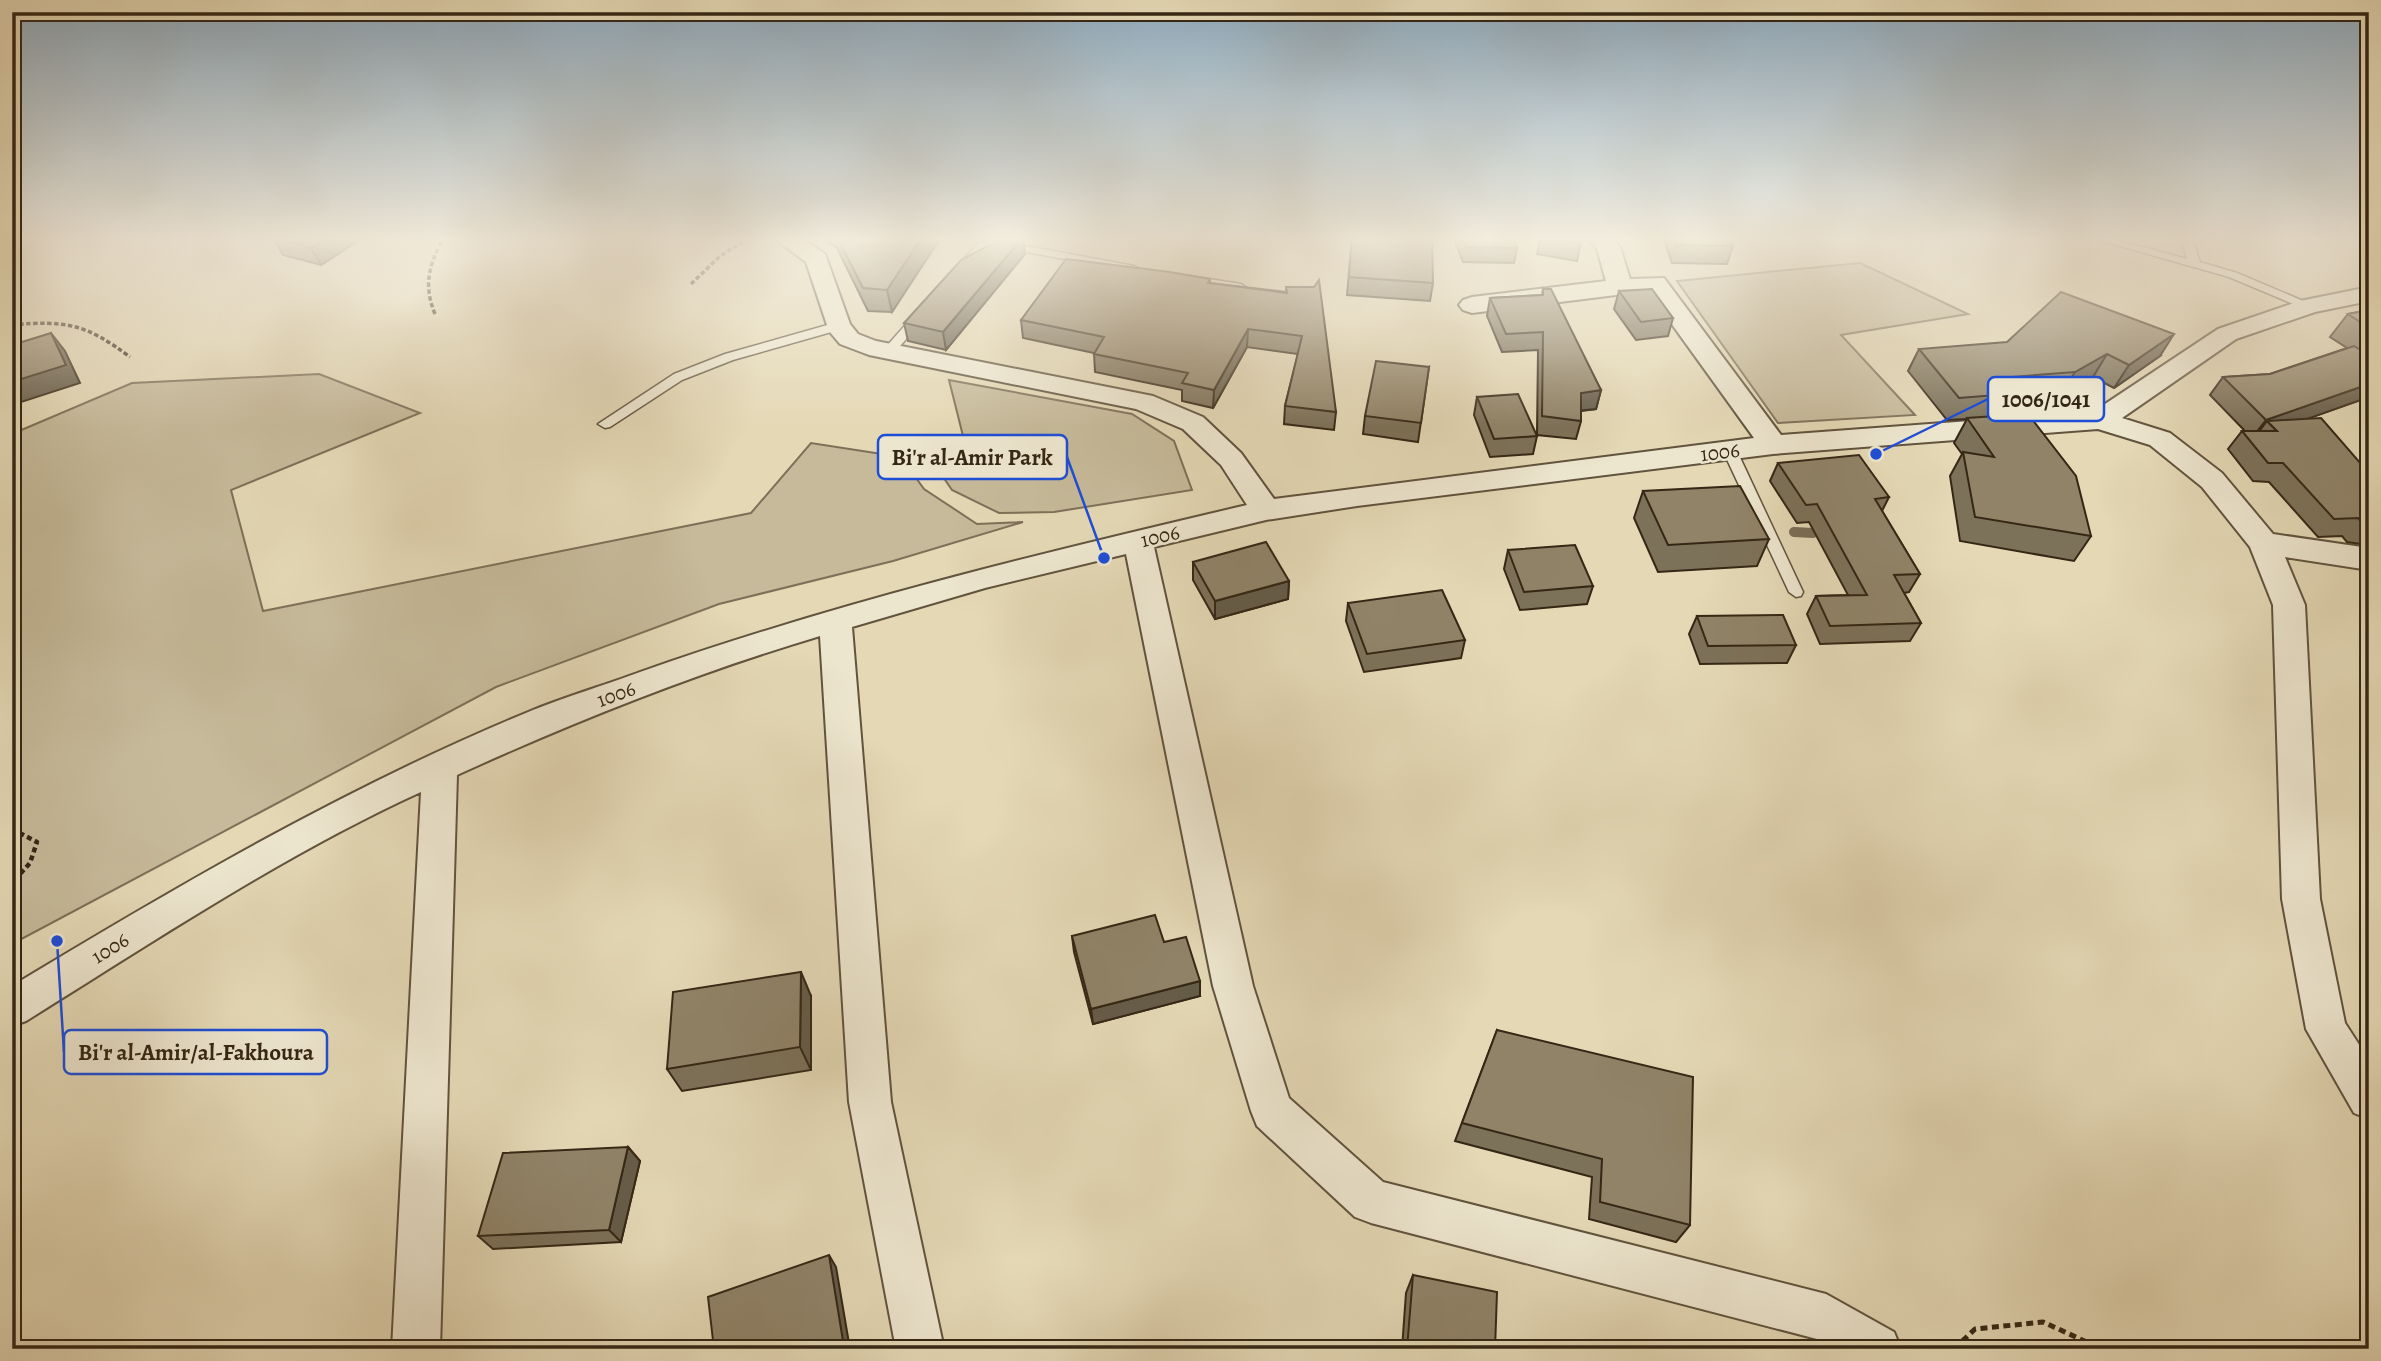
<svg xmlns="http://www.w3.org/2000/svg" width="2381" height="1361" font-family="Alegreya,serif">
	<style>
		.green { fill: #c6ba9a; stroke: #7e7058; stroke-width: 2 }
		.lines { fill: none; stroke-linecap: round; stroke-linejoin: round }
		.stream { stroke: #7a6d55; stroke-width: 10 }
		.service-casing { stroke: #61533d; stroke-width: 3 }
		.minor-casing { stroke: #61533d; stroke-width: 4 }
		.path-far2 { stroke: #352715; stroke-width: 3.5; stroke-dasharray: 4.5 2.5; stroke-linecap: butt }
		.path-far1 { stroke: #352715; stroke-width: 4.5; stroke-dasharray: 5 3.5; stroke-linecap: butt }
		.path { stroke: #352715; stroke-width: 5; stroke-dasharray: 7 4.5; stroke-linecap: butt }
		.service { fill: #ede6cf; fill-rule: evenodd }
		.minor { fill: #ede6cf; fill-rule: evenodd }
		.wall { fill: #7c7159; stroke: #352715; stroke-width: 2 }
		.shaded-wall { fill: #655c49; stroke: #352715; stroke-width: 2 }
		.building { fill: #908368; stroke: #352715; stroke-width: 2 }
		.labels { text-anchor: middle; stroke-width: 5; stroke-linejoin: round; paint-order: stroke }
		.street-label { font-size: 21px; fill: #352715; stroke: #ede6cf }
		.leader { fill: none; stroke: #1d4ed8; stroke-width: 2.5 }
		.callout-dot { fill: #1d4ed8; stroke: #ede6cf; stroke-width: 2.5 }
		.callout { fill: #ede6cf; stroke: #1d4ed8; stroke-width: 2.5 }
		.callout-label { font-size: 23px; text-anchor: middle; font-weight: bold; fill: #352715 }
	</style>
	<rect width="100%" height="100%" fill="#e4d8b5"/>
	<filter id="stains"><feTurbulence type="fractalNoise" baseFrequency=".00286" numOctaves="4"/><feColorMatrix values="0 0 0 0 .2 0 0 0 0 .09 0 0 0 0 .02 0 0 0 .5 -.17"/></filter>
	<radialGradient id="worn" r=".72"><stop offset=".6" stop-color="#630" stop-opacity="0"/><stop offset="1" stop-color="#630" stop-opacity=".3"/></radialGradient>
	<path class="green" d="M1860,263L1968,314L1841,335L1915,415L1778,423L1677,281Z
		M319,374L420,413L231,490L263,611L751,513L811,443L901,457L924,489L977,524L1023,522L893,561L719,604L496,687L12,944V434L132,383Z
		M949,380L1132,414L1174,441L1192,490L1054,512L999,513L952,490L928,455L966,448Z"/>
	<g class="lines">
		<path class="stream" d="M1794,532L1813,533"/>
		<g class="service-casing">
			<path id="service" d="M2088,237H2106L2187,259L2181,237H2192L2200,262L2237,273L2315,306L2313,309H2305L2229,277Z
				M1000,241L1134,266L1140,269L1134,272L1000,247L985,248L969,267L959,265L978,243Z
				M1190,276L1241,284L1247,288L1241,292L1186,281V277Z
				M920,312L924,313V319L893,354H885V348L916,313Z
				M838,322L842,323V329L733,360L682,380L610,427L605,428L598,424L674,374L725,354Z
				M1730,447L1737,451L1803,592L1801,596L1796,597L1789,592L1723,451Z"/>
		</g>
		<g class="minor-casing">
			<path id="minor" d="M772,237H800L825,254L850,324L858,334L876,341L1153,396L1203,417L1241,453L1274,499L1754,438L1648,291L1472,313L1463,310L1459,305L1463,300L1472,297L1606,281L1597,249L1587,237H1612L1620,247L1630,279L1664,278L1781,435L2093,412L2218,329L2300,301L2369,287V301L2315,312L2236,339L2122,418L2170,433L2222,473L2273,534L2369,548V570L2285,557L2305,605L2320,899L2345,1023L2369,1060V1119L2354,1113L2306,1029L2282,899L2273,605L2250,547L2202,487L2150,445L2098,429L1773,454L1357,506L1266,520L1154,547L1253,986L1289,1098L1383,1182L1826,1294L1894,1332L1901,1349H1832L1817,1339L1371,1223L1355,1217L1257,1126L1251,1111L1213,986L1126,554L985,588L852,627L891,1102L944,1349H896L849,1102L820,636C696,673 575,721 457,775L440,1349H392L421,792C285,854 153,942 26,1021L12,1026V986C181,884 350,785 533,710C568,696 605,685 640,672C839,602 1042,553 1247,505L1221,465L1183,429L1136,409L869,355L840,344L829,331L806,262Z"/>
		</g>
		<path class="path-far2" d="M691,284L720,256L751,237
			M435,314C423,285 429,264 444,237
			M12,325C66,320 86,324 130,357"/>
		<path class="path-far1" d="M12,829L37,842L30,863L12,883"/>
		<path class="path" d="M1954,1349L1975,1329L2043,1322L2102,1349"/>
		<use href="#service" class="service"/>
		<use href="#minor" class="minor"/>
	</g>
	<path class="wall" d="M178,237H206L202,240Z
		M273,237H364L321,265L283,255Z
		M818,237H941L892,312L868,311L837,248Z
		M1180,237H1219V238L1180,239Z
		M1352,237L1433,283L1430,301L1347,295Z
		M1453,237H1514L1517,248L1514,263L1463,262Z
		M1541,237H1582L1577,261L1537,254Z
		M1663,237H1729L1733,246L1727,264L1672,263Z
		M1025,254L946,350L908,341L904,323Z
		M1210,279V283L1286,292V287L1336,412L1334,430L1284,424L1285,406L1298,354L1247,347L1213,408L1182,401V390L1095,372L1094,353L1023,338L1021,320Z
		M1543,289L1601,390L1596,409L1581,411V421L1576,439L1537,435L1538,350L1502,352L1487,316L1490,298L1542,295Z
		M1619,291L1673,318L1668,336L1636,340L1614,309Z
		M2369,310V397L2306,419L2369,473V545L2347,542L2342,536L2318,537L2269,482L2253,481L2228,449L2242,431H2245L2210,395L2223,377L2270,374L2347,348L2330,337L2348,314Z
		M1919,349L2160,356L2114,388L2093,377L2061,394L2008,398L1998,416L2091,536L2074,561L1960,541L1950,476L1962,454L1954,443L1967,419L1947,420L1908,371Z
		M1429,367L1418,442L1363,434L1365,416Z
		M1477,397L1537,436L1533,454L1490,457L1474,415Z
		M1778,463L1889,497L1882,511L1920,574L1909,592L1904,593L1921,623L1910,641L1820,644L1807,614L1816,596L1848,595L1809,522L1797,523L1770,481Z
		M1643,491L1769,539L1757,566L1658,572L1634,518Z
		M1508,550L1593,586L1587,604L1520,610L1504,569Z
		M1193,562L1289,581L1288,599L1215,619L1193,580Z
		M1348,603L1465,640L1461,658L1364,672L1346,621Z
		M1697,616L1796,645L1787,663L1700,664L1689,634Z
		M1072,936L1164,942L1200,996L1093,1024L1074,952Z
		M811,996V1070L682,1091L667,1069Z
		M1497,1030L1690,1225L1676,1242L1589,1219L1592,1177L1455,1141Z
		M628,1147L640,1161L621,1242L493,1249L478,1236Z
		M1413,1275L1495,1349H1402L1406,1293Z"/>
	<path class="shaded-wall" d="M328,237H364L321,265L311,248Z
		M922,237H941L892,312L887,290Z
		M1023,237L1025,254L946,350L943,332Z
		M1248,329L1247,347L1213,408L1214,390Z
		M51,333L65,351L80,383L12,405V382Z
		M2174,334L2160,356L2114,388L2129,365Z
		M2107,354L2093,377L2061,394L2075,372Z
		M2369,384V397L2276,430L2267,421L2254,438H2252L2266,420Z
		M1601,390L1596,409L1576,411L1581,393Z
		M1289,581L1288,599L1215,619V601Z
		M801,972L811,996V1070L800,1047Z
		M1200,981V996L1093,1024L1091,1009Z
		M628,1147L640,1161L621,1242L609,1230Z
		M829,1255L836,1267L850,1349H840Z"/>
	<path class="building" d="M273,237H328L311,248Z
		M837,237H922L887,290L863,288Z
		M1005,237H1023L943,332L904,323L961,260Z
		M1352,237H1432L1433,283L1349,277Z
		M1462,237H1514L1517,248L1466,247Z
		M1541,237H1582L1581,243Z
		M1674,237H1729L1733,246L1677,245Z
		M1066,259L1170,272L1210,279L1208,283L1287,293L1286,287H1314L1319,280L1336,412L1285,406L1302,336L1248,329L1214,390L1182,383L1188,373L1094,354L1104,337L1021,320Z
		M1543,289H1551L1601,390L1581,393V421L1542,416L1543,332L1506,334L1490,298L1543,295Z
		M1652,289L1673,318L1641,322L1619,291Z
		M2061,292L2174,334L2129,365L2107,354L2075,372L1998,378L2010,394L1959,398L1919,349L2007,342Z
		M2369,310V328L2348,314Z
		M51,333L66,365L12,382V345Z
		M2354,346L2369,355V384L2266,420L2223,377L2270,374Z
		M1376,361L1429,367L1421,423L1365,416Z
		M1518,394L1537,436L1494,439L1477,397Z
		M2028,414L2076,476L2091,536L1975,517L1963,452L1994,457L1967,418Z
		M2321,418L2369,473V525L2363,524L2358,518L2334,519L2283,463H2268L2242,431H2277L2267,421Z
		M1859,455L1889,497L1875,499L1920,574L1894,575L1921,623L1830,626L1816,596L1867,595L1817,504L1806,505L1778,463Z
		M1740,486L1769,539L1668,545L1643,491Z
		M1266,542L1289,581L1215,601L1193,562Z
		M1575,545L1593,586L1524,592L1508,550Z
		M1442,590L1465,640L1367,654L1348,603Z
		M1783,615L1796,645L1708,646L1697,616Z
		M1155,915L1164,942L1186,937L1200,981L1091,1009L1072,936Z
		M801,972L800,1047L667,1069L673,992Z
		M1497,1030L1693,1077L1690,1225L1600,1202L1602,1159L1462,1123Z
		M628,1147L609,1230L478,1236L503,1153Z
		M829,1255L844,1347L840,1349H714L708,1297Z
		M1413,1275L1497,1292L1495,1349H1407Z"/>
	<linearGradient id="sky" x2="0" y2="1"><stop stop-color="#8eaabe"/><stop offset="0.56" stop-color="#f3edde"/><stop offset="1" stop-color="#f3edde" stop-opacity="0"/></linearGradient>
	<rect width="2381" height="427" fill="url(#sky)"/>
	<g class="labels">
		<g class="street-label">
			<text transform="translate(1720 452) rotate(-7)" y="7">1006</text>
			<text transform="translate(1160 536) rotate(-13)" y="7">1006</text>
			<text transform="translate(616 694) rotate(-20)" y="7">1006</text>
			<text transform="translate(110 948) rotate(-32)" y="7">1006</text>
		</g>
	</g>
	<path class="leader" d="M1876 454L1988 399M1104 558L1067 457M57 941L64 1052"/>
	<g class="callout-dot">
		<circle cx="1876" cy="454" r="7"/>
		<circle cx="1104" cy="558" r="7"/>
		<circle cx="57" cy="941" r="7"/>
	</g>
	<g class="callout">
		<rect x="1988" y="377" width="116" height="44" rx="7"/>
		<rect x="878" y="435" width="189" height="44" rx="7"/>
		<rect x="64" y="1030" width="263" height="44" rx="7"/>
	</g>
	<g class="callout-label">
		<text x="2046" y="407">1006/1041</text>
		<text x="972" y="465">Bi'r al-Amir Park</text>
		<text x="196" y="1060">Bi'r al-Amir/al-Fakhoura</text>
	</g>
	<rect width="2381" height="1361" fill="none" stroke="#e4d8b5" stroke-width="42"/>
	<rect x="14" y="14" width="2353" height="1333" fill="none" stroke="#352715" stroke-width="3.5"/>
	<rect x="21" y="21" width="2339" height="1319" fill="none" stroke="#352715" stroke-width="2"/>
	<rect width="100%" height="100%" filter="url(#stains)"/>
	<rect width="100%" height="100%" fill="url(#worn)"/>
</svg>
